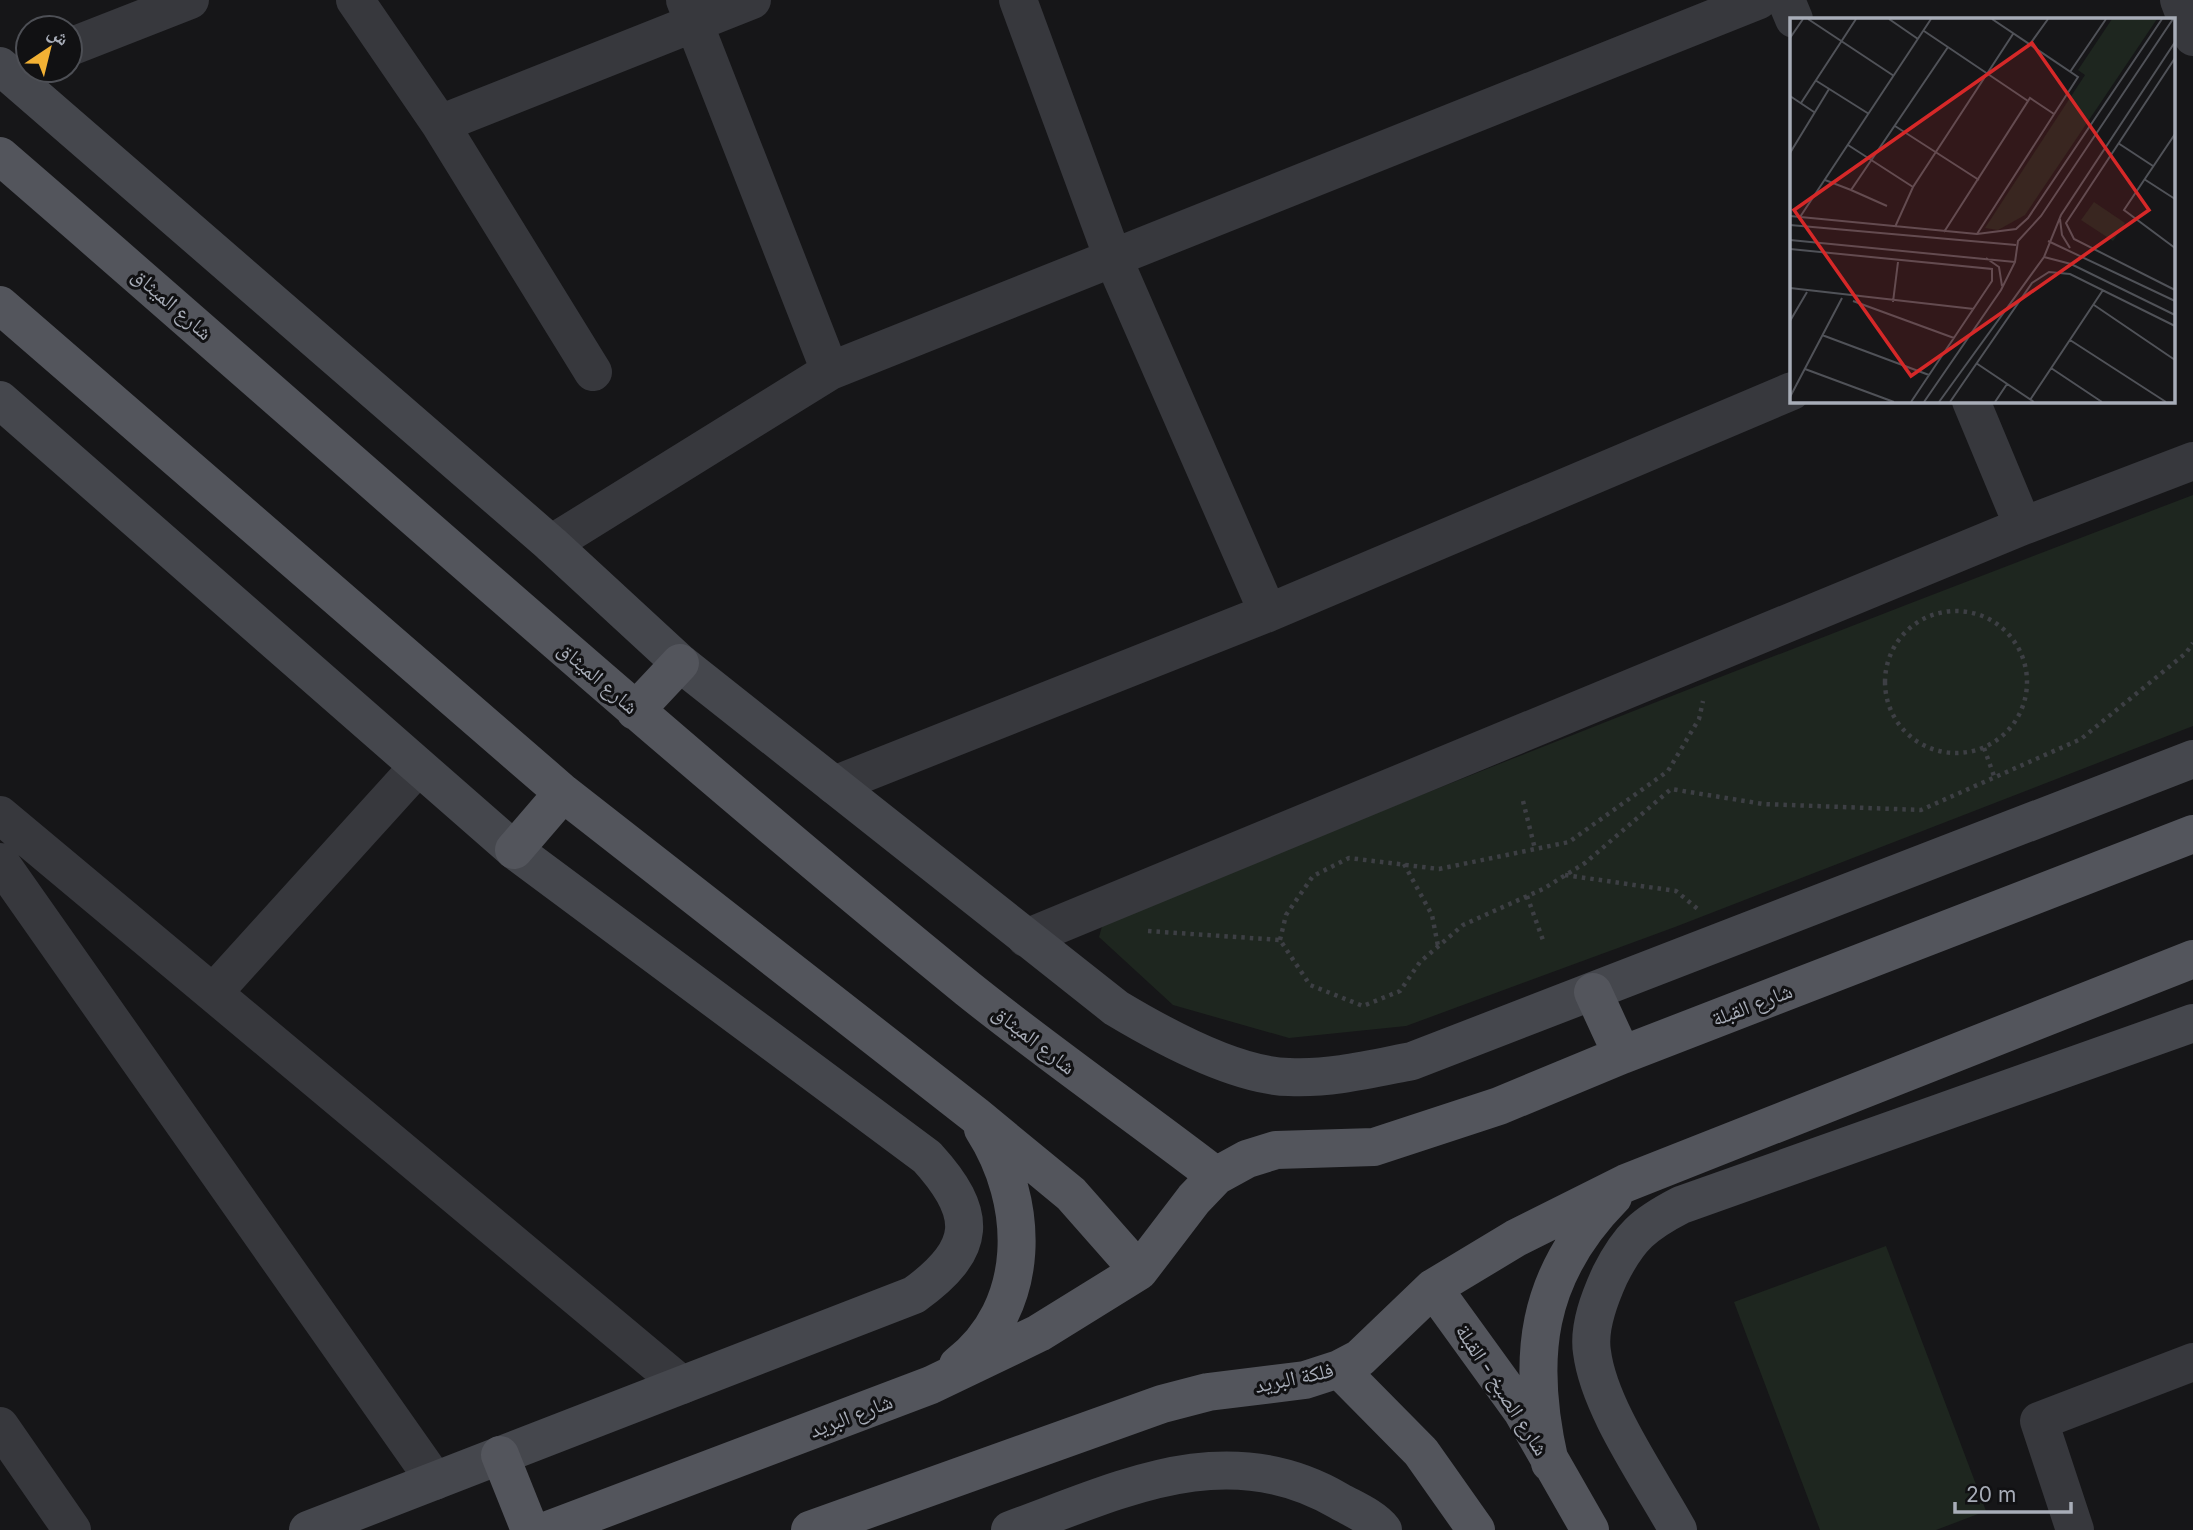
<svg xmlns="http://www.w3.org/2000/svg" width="2193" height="1530" font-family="Inter,'Noto Naskh Arabic',sans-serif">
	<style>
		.green { fill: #1e261f }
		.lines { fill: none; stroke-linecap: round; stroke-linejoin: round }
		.path { stroke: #3d3f44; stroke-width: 4.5; stroke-dasharray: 3.5 5; stroke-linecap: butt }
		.street { stroke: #37383d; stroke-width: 38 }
		.secondary { stroke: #45474d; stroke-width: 38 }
		.primary { stroke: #53555c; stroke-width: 38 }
		.labels { text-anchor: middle; stroke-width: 6; stroke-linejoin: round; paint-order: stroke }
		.street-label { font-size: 21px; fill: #a8adb8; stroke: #111113 }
		.inset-road { fill: none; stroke: #505258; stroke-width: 2 }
		.view { fill: #d62828; fill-opacity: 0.15; stroke: #d62828; stroke-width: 3.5 }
		.inset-edge { fill: none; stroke: #a8adb8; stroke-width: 3.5 }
	</style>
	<rect width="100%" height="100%" fill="#161618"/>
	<path class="green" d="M2193,495V726L1675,927L1406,1026L1289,1038L1173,1005L1099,937L1103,923C1464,776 1828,634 2193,495Z
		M1886,1246L1986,1511L1936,1530H1820L1734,1302Z"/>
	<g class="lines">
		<path class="path" d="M1885 682a71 71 0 1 1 142 0a71 71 0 1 1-142 0Z
			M1984,748L1994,776
			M1523,801L1535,849
			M1404,864L1432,915L1438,946
			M1565,875L1676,891L1699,910
			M1527,896L1544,943
			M1148,931L1280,940L1310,985L1363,1006L1400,991L1420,962L1463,925L1543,889L1585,863L1671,789L1763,804L1921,810L2081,739L2186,653L2193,643
			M1280,940L1286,915L1313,876L1349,858L1439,869L1569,842L1668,771L1699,719L1703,701"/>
		<path class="street" d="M355,0L440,124L752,0
			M685,0L830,371
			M1018,0L1113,258L1268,613
			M1786,0L1794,19
			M2179,0L2193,37
			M70,47L190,0
			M440,124L593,372
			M1971,401L2023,526
			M551,544L830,371L1759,0
			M834,785L1268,613L1792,391
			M0,815L682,1385
			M0,862L435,1481
			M1026,938L2023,526L2193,461
			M213,993L417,768
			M0,1426L72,1530
			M2075,1530L2039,1421L2193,1362"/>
		<path class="secondary" d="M0,66L551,544L680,663L1116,1008C1161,1035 1236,1076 1289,1077C1331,1079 1371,1069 1412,1061L2193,759
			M0,400L514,850L927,1157C979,1214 978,1249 914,1295L308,1530
			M1010,1530C1120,1490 1227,1435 1339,1501C1353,1509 1373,1517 1383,1530
			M1678,1530C1650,1479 1599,1408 1592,1352C1588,1327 1600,1297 1610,1275C1629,1237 1644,1224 1681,1205L2193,1023"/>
		<path class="primary" d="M0,156C322,434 638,720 968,989C1049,1054 1134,1113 1216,1176
			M0,305L563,793L975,1115L1071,1194L1139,1271
			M635,711L680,663
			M514,850L563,793
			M1593,992L1622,1055
			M1433,1288L1522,1411L1590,1530
			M958,1365C1033,1307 1030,1202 983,1129
			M1339,1369L1421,1452L1476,1530
			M500,1455L530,1530
			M1550,1463C1526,1359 1535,1276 1613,1197
			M548,1530L931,1385L1039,1333L1139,1271L1194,1199L1216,1176L1247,1159L1276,1150L1374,1147L1499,1106L1622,1055L2193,834
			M810,1530L1162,1404L1208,1392L1305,1380L1339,1369L1360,1358L1433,1288L1516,1238L1626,1183L2193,959"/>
	</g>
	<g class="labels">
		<g class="street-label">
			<text transform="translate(172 304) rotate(41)" y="7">شارع الميثاق</text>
			<text transform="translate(598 678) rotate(41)" y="7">شارع الميثاق</text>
			<text transform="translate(1752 1005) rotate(-21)" y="7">شارع القبلة</text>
			<text transform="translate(1034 1040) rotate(38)" y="7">شارع الميثاق</text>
			<text transform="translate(1294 1378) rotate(-12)" y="7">فلكة البريد</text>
			<text transform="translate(1502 1390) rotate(57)" y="7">شارع الصبخ - القبلة</text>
			<text transform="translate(851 1416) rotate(-21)" y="7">شارع البريد</text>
		</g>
	</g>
	<g transform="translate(1790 18)">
		<rect width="385" height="385" fill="#161618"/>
		<path d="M322,1H367L235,197L208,212L195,210L295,57L288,52ZM304,184L335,205L323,223L291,202Z" fill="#1e261f"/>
		<path class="inset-road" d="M18,1L104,58M99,1L128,21M134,13L238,83M0,20L13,1M240,26L258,1M385,40L276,205L284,221L385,272M280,54L316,1M25,62L79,96M0,78L24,94M11,85L66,1M105,108L189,162M385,116L334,192L385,230M328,125L363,148M58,127L123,169M0,135L39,71M354,161L385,181M35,162L61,172L158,29M61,172L97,188M0,198L187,216L226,211L238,200L372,1M10,199L141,1M270,201L272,217L280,230M0,207L226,227M105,209L123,169L223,16M154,214L240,80L264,96M187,216L288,59L202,1M0,222L225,244M258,223L385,283M0,231L202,251V263L121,384M254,239L281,246L385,297M196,240L209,249L212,268M0,270L184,291M63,283L164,320M103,284L108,244M304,287L385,342M0,303L17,274M32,317L139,357M280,322L376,384M186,345L244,384M261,350L312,384M15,351L104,384M0,379L52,280M240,382L313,272M134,384L211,272L225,244L228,223L251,198L383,1M149,384L254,239L271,197L385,24M160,384L242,265L259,254L280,256L385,308M205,384L217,366"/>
		<path class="view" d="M242,25L359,192L121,358L4,192Z"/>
		<rect width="385" height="385" class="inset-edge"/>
	</g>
	<g transform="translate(49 49) rotate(35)"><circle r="33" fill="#111113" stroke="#4d4f55" stroke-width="2"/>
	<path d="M0-5L12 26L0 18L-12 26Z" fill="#f2b134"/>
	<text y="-10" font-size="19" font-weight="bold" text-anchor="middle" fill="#a8adb8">ش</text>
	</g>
	<path d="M1955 1502v10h116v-10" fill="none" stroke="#a8adb8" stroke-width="3.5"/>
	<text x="1966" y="1502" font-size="21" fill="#a8adb8" stroke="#111113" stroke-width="5" paint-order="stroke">20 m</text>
</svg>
